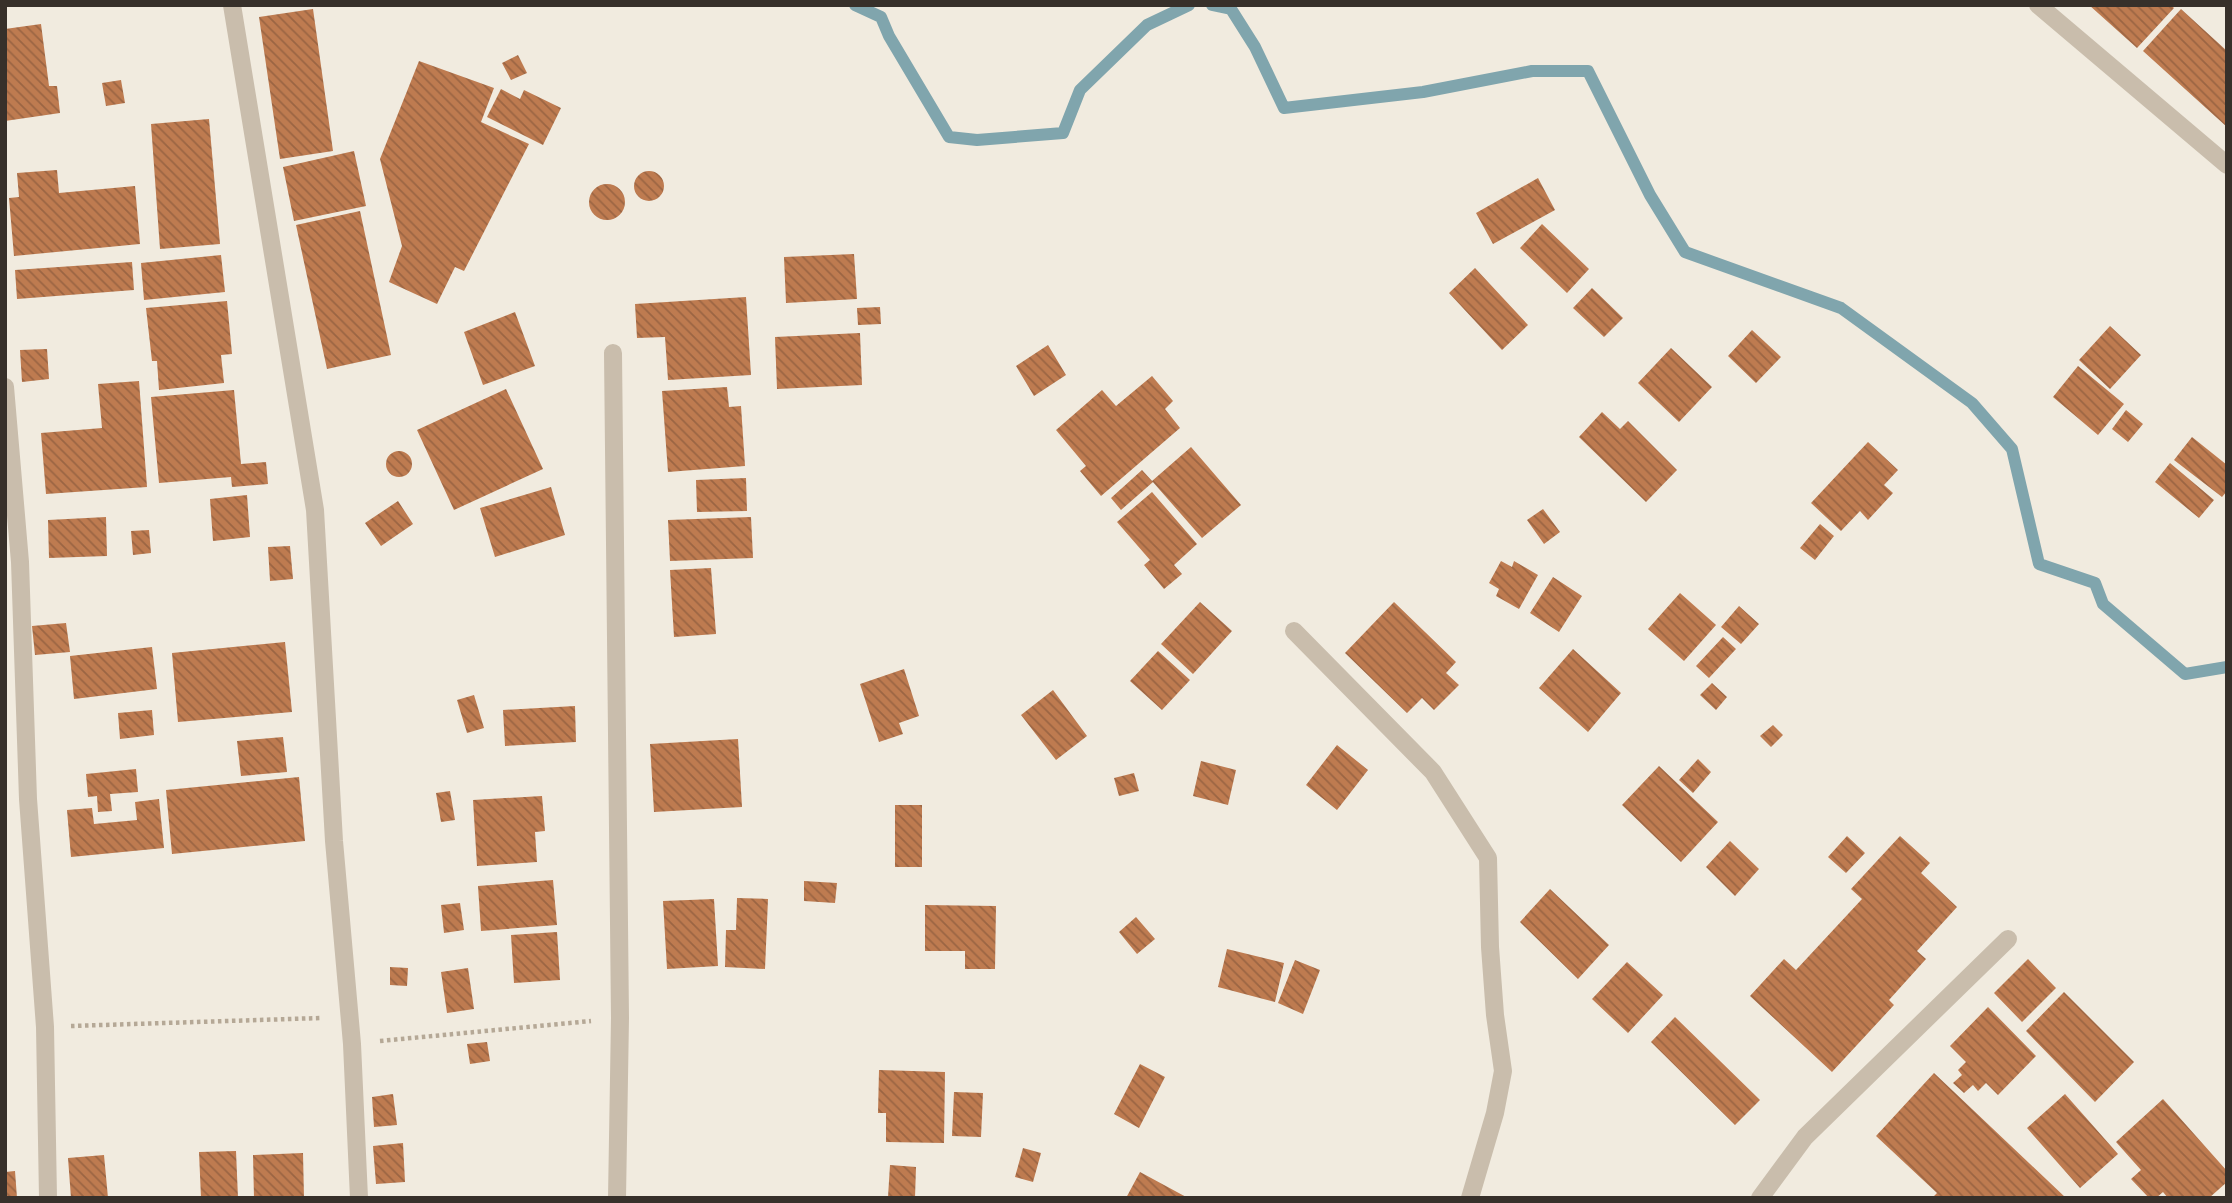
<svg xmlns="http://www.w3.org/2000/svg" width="2232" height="1203" font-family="Raleway,sans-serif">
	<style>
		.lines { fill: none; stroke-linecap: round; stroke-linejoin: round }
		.stream { stroke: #80a5ad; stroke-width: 12 }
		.building { fill: url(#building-back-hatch) }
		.path { stroke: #b5a896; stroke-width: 4.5; stroke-dasharray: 3.5 3.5; stroke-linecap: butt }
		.minor { stroke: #c9bdac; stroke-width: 18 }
	</style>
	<defs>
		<pattern id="building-back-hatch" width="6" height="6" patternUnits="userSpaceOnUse" patternTransform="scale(1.75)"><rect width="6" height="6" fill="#be7b50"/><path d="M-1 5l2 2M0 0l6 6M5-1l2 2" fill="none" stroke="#9b6543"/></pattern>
	</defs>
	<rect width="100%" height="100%" fill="#f1ebdf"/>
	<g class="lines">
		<path class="stream" d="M855,5L881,17L889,36L949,137L977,140L1063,133L1080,90L1147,25L1189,5
			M1212,5L1231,9L1255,47L1284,108L1423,92L1532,71H1588L1650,195L1685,252L1841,308L1972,403L2012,449L2039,564L2095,583L2103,604L2185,674L2227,667"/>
	</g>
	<path class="building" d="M2089,5H2171L2174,8L2137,48Z
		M313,9L333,151L280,159L259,17Z
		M2181,9L2227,51V127L2143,51Z
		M41,24L49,86H57L60,113L5,121V29Z
		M518,55L527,73L511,80L502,63Z
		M419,61L494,88L481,122L529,144L464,271L455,267L437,304L389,282L402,246L380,159Z
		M121,80L125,103L106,106L102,83Z
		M501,89L520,99L524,90L561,108L543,145L487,117Z
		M209,119L220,244L160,249L151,124Z
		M354,151L366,206L294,221L283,167Z
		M57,170L59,193L135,186L140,244L14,256L9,198L19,197L17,173Z
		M634 186a15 15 0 1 1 30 0a15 15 0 1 1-30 0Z
		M1538,178L1555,210L1493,244L1476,213Z
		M589 202a18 18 0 1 1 36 0a18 18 0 1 1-36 0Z
		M360,211L391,355L327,369L296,225Z
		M1542,224L1589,269L1567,293L1520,248Z
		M854,254L857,299L786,303L784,257Z
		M221,255L225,292L144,300L141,263Z
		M132,262L134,290L17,299L15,270Z
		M1475,268L1528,325L1502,350L1449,293Z
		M1592,288L1623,318L1604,337L1573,308Z
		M746,297L751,375L668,380L665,337L637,338L635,304Z
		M227,301L232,354L221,355L224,383L159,390L157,361H152L146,308Z
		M880,307L881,324L858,325L857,308Z
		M515,312L535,366L483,385L464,332Z
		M2110,326L2141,355L2110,389L2079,360Z
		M1752,330L1781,357L1756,383L1728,356Z
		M860,333L862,385L777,389L775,337Z
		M1048,345L1066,375L1034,396L1016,366Z
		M1671,348L1712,387L1679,422L1638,383Z
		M47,349L49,379L22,382L20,350Z
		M2078,366L2124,404L2098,435L2053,397Z
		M1152,376L1173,401L1165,409L1180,428L1101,496L1080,471L1086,466L1056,430L1102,390L1116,406Z
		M139,381L147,487L46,494L41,433L102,428L98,384Z
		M727,387L729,407L741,406L745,466L668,472L662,391Z
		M506,389L543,469L454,510L417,430Z
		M234,390L241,464L266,462L268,484L232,487L231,477L159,483L151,397Z
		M2126,410L2143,424L2128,442L2112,429Z
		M1602,412L1620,429L1628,421L1677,470L1646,502L1579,437Z
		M2192,437L2227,465V491L2222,497L2174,460Z
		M1868,442L1898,470L1884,485L1893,493L1868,520L1860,511L1841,531L1811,503Z
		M1191,447L1241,505L1202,538L1152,481Z
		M386 464a13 13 0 1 1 26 0a13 13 0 1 1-26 0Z
		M2170,463L2214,500L2199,518L2155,482Z
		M1142,470L1153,482L1121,510L1111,498Z
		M746,478L747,511L697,512L696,480Z
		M551,487L565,535L495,557L480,508Z
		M1152,492L1197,544L1174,565L1182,574L1164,589L1144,565L1150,560L1117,522Z
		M247,495L250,537L213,541L210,499Z
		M398,501L413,524L381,546L365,523Z
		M1543,509L1560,532L1544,544L1527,520Z
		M106,517L107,556L49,558L48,520Z
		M751,517L753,558L670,561L668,520Z
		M1820,524L1834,536L1815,560L1800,548Z
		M149,530L151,553L133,555L131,531Z
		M290,546L293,579L270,581L268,547Z
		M1501,561L1512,567L1514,561L1538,575L1519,609L1496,596L1499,589L1489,583Z
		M711,568L716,634L674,637L670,570Z
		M1553,577L1582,596L1559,632L1530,613Z
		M1680,593L1716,625L1684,661L1648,629Z
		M1200,602L1232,631L1193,674L1161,644Z
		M1394,602L1456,662L1446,673L1459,685L1434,710L1422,698L1407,713L1345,653Z
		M1739,606L1759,624L1741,644L1721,627Z
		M66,623L70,652L35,655L32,626Z
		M1723,637L1736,649L1709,678L1696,666Z
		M285,642L292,712L178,722L172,653Z
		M152,647L157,689L74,699L70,656Z
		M1573,649L1621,693L1588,732L1539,688Z
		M1158,651L1190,680L1162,710L1130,681Z
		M904,669L919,716L899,723L903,734L879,742L860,684Z
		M1712,683L1727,697L1716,710L1700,695Z
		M1053,690L1087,736L1056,760L1021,715Z
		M474,695L484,728L467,733L457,700Z
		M575,706L576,742L505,746L503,710Z
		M152,710L154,735L120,739L118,713Z
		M1773,725L1783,735L1771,747L1760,736Z
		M283,737L287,772L241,776L237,741Z
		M738,739L742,807L654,812L650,744Z
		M1337,745L1368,770L1337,810L1306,785Z
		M1698,759L1711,772L1693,793L1679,780Z
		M1201,761L1236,770L1228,805L1193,796Z
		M1659,766L1718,822L1681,862L1622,805Z
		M136,769L138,792L110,794L112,811L98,812L97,796L88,797L86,774Z
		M1134,773L1139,791L1119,796L1114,778Z
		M299,777L305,841L172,854L166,790Z
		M450,791L455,820L441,822L436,793Z
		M542,796L545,831L535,832L537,862L477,866L473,800Z
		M159,799L164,848L71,857L67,810L92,808L94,824L137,820L135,802Z
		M895,805H922V867H895Z
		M1847,836L1865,853L1846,873L1828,857Z
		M1900,836L1930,863L1921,873L1957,907L1917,951L1926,959L1889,1000L1894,1005L1832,1072L1750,996L1784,959L1796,970L1862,899L1851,889Z
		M1730,841L1759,869L1735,896L1706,867Z
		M553,880L557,925L481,931L478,886Z
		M804,881L837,883L835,903L804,901Z
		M1550,889L1609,945L1578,979L1520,922Z
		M737,898L768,899L765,969L725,967L726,930H736Z
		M714,899L718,966L667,969L663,901Z
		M460,903L464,930L444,933L441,905Z
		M925,905L996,906L995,969H965V951H925Z
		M1136,917L1155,939L1137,954L1119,932Z
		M557,932L560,980L514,983L511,935Z
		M1227,949L1284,963L1275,1002L1218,987Z
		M2028,959L2056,988L2022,1022L1994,993Z
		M1295,960L1320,970L1303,1014L1278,1003Z
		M1627,962L1663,995L1628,1033L1592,999Z
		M390,967L408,968L407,986L390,985Z
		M468,968L474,1009L447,1013L441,972Z
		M2064,992L2134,1062L2095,1102L2026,1031Z
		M1988,1007L2036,1056L1998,1095L1986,1083L1978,1091L1973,1085L1964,1093L1953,1083L1962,1075L1958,1070L1966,1062L1950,1046Z
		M1675,1017L1760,1100L1735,1125L1651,1042Z
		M487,1042L490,1061L470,1064L467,1044Z
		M1140,1064L1165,1077L1139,1128L1114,1114Z
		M879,1070L945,1072L944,1143L886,1142V1113H878Z
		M1934,1073L2066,1198H1932L1937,1193L1876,1136Z
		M954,1092L983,1093L981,1137L952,1136Z
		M393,1094L397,1125L374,1127L372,1097Z
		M2065,1094L2118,1154L2080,1188L2027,1128Z
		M2163,1099L2227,1171V1182L2209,1198H2168L2163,1192L2156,1198H2149L2131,1179L2141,1170L2116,1142Z
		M403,1143L405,1182L376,1184L373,1146Z
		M1023,1148L1041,1153L1033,1182L1015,1177Z
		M236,1151L238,1198H201L199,1152Z
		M303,1153L304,1198H254L253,1155Z
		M104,1155L108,1198H71L68,1158Z
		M890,1165L916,1167L915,1198L888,1197Z
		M15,1171L17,1198H5V1172Z
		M1140,1172L1188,1198H1126Z"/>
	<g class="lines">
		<path class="path" d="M71,1026L321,1018
			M380,1041L591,1021"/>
		<path class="minor" d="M232,5L315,510L334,841L352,1044L359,1198
			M2038,5L2227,165
			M613,353L620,1018L617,1198
			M5,387L20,562L28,799L45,1027L48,1198
			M1294,631L1433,772L1488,858L1490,947L1495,1015L1503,1071L1495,1113L1470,1198
			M1760,1198L1805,1137L2008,939"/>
	</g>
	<rect width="2232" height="1203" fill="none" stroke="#37302a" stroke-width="14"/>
</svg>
